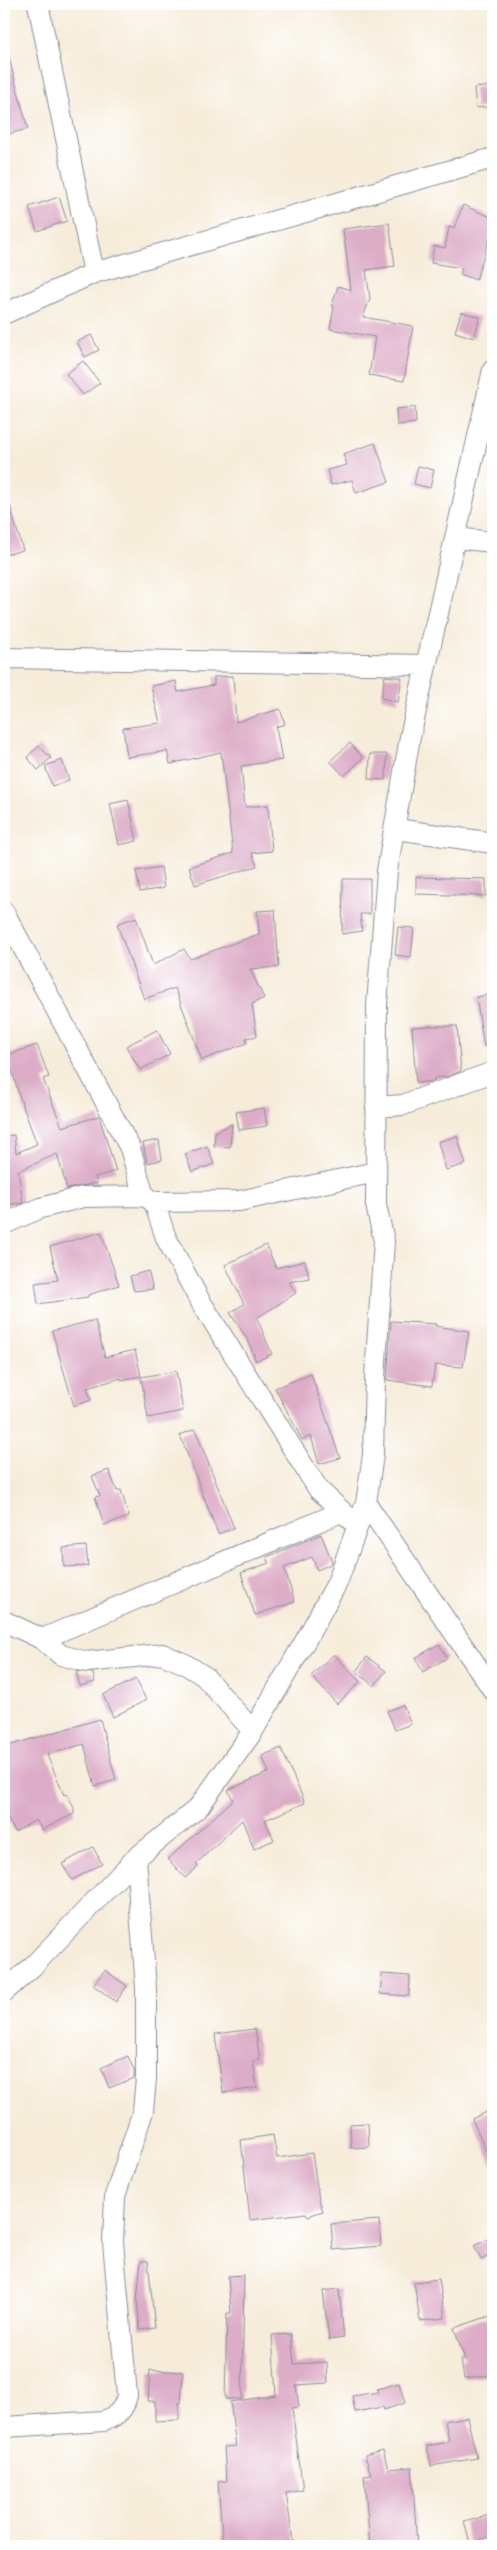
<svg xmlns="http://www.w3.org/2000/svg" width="497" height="2550" font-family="'Gentium Book Plus',serif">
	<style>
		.building { fill: #ddadc8 }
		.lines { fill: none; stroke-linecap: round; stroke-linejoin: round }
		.street-casing { stroke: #888e9c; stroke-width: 22 }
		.street { stroke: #fff; stroke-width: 20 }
	</style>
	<rect width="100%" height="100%" fill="#fff"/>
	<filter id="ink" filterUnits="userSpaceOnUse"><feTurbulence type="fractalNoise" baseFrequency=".02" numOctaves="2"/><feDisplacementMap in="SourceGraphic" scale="10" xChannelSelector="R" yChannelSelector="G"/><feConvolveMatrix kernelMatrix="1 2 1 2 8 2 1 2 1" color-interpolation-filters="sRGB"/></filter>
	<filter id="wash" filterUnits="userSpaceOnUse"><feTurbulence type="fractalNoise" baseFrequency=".0096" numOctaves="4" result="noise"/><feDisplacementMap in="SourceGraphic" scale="20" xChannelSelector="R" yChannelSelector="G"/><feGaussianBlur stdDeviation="1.12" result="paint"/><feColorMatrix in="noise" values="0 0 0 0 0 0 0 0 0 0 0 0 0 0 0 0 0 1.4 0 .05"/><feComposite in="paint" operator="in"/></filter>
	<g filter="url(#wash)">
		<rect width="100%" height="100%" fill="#f6ecd9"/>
		<g id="blocks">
			<path class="building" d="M9,58L28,129L4,135V59Z
				M493,86V106L476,108L474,88Z
				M59,197L67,221L37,231L29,207Z
				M463,205L493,218V237L490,236L476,280L460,274L462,268L431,263L434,246L445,248L449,227L454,228Z
				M389,223L395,266L366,270L370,299L363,317L413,326L404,381L369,375L375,337L330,329L334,306L332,305L338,286L351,290L343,229Z
				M461,312L480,317L474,338L455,332Z
				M91,335L99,350L85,357L77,342Z
				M83,361L100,383L83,395L66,374Z
				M415,407L416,423L397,425L396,409Z
				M375,443L389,482L356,493L352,480L331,485L327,470L347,465L343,454Z
				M418,466L434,470L430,488L414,484Z
				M4,500H8L23,550L4,555Z
				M233,676L236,722L280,709L285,724L276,727L282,760L241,766L245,807L268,805L272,851L252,853L257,866L195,885L189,867L233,853L221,752L170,764L167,751L127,757L123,728L160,723L151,686L176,681L178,692L214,685V677Z
				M385,676L402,678L398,702L381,698Z
				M350,743L363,758L344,776L330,761Z
				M39,746L51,758L38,770L27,757Z
				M370,754H387L386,780L369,779Z
				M62,760L69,780L52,786L45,766Z
				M128,800L137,841L119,845L110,804Z
				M161,867L164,888L140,892L136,871Z
				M416,877L486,879V896L416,894Z
				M343,879H370V914H360L362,931L342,934Z
				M275,910L279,967L250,969L264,998L252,1004L257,1036L246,1038L247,1043L202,1060L175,988L144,999L117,924L136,917L153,965L184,949L190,959L259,934L257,911Z
				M398,927L414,928L411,957L395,955Z
				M493,994V1047H484L476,997Z
				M430,1026H457L461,1071L446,1077L434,1078V1081L416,1083L412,1027Z
				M157,1030L170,1054L140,1070L126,1046Z
				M37,1045L49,1077L43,1079L62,1127L99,1116L116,1171L95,1177L97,1183L67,1189L57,1154L18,1171L23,1203L4,1205V1136L14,1135L16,1153L37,1144L22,1104L7,1055Z
				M264,1108L267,1126L239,1130L236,1112Z
				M232,1124L230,1147L214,1146L215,1132Z
				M457,1136L466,1164L446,1170L438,1142Z
				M159,1140L162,1160L147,1163L143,1143Z
				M207,1146L214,1164L192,1172L185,1154Z
				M101,1232L119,1285L88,1295V1297L38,1304L35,1283L58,1280L50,1247Z
				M266,1245L276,1268L305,1261L309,1278L289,1282L296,1293L257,1318L272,1354L256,1361L248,1340L230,1313L244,1304L225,1265Z
				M148,1271L153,1289L134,1291L130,1276Z
				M95,1320L105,1357L135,1350L141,1376L121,1380V1378L87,1388L91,1400L74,1406L52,1331Z
				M391,1321L436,1324L435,1326L469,1331L463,1367L435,1365L432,1386L387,1380Z
				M176,1371L183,1411L148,1418L141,1377Z
				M311,1374L340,1458L319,1464L311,1436L302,1440L275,1388Z
				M195,1429L234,1528L218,1534L180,1435Z
				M109,1470L117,1491L121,1490L129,1517L104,1525L95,1497L100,1496L92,1476Z
				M321,1534L332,1561L331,1564L317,1570L312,1557L284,1568L295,1602L255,1615L241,1573L269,1563L267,1557Z
				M86,1546L88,1566L64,1567L63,1548Z
				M439,1644L447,1658L423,1672L415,1658Z
				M334,1654L360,1682L337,1704L311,1676Z
				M367,1657L386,1671L374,1686L356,1671Z
				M76,1671L93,1673L95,1682L80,1686Z
				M136,1679L146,1700L113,1717L103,1695Z
				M403,1705L411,1724L395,1730L387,1711Z
				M100,1719L116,1780L95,1786L84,1744L47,1755L64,1795L67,1794L74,1808V1814L42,1830L36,1820L15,1832L4,1812V1747Z
				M281,1748L305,1803L265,1820L274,1840L254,1849L242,1820L196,1864L198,1867L185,1878L168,1859L233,1800L228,1790L269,1772L262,1756Z
				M93,1847L102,1864L72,1880L62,1864Z
				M105,1970L127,1986L116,2002L93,1985Z
				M382,1974L410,1976L409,1996L380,1994Z
				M255,2029L260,2060L253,2061L257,2088L223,2093L215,2034Z
				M128,2056L134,2070V2078L109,2088L101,2068Z
				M493,2109V2166L472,2119Z
				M368,2123L369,2147L351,2148L350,2124Z
				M273,2135L277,2158L312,2153L319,2200L323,2211L308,2216L306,2213L250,2220L241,2140Z
				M379,2220L381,2246L333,2250L331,2224Z
				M493,2237V2254L481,2260L474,2246Z
				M141,2261H148L155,2328L140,2330L137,2300Z
				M244,2275L242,2399H225L227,2313H231L228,2276Z
				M439,2279L445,2318L420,2321L414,2282Z
				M339,2289L344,2338L329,2340L323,2291Z
				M493,2315V2375L464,2379L461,2359H465L454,2328Z
				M291,2334L294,2364L327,2362L328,2383L296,2385L299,2407L292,2408L303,2490L286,2493L293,2541L267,2546H223L218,2482L226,2481L224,2447L236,2446L230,2402L276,2395L272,2335Z
				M150,2370L183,2372L181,2403H179V2420L155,2421V2401H148Z
				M399,2383L405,2403L384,2410L383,2407L355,2412L352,2396L378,2392L377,2389Z
				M467,2417L477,2458L431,2466L427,2446L449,2442L445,2421Z
				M383,2450L388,2469L412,2467L417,2546H370L364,2476L371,2475L365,2455Z
				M493,2514V2536L470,2543L464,2522Z"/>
		</g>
	</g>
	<g filter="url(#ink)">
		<use href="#blocks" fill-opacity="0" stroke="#888e9c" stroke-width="1"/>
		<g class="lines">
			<g class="street-casing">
				<path id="street" d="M38,4L94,273
					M4,314L94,273L493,158
					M455,538L493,542
					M4,658L426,665
					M396,829L493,843
					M4,912L130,1148L144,1196L154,1202L239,1201L376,1172
					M376,1107L403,1105L493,1072
					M154,1202L166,1238L199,1299L308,1473L319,1490L357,1525
					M4,1224L41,1208L83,1197L144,1196
					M366,1503L493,1690
					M4,1621L42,1639L61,1655L87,1662L162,1654L185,1664L204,1676L253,1731
					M42,1639L341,1512
					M4,1992L33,1966L136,1858L198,1808L253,1731L308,1636L337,1583L366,1503L373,1455L375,1376L384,1241L376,1205L377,1005L387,871L410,737L493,370
					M4,2427L104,2421C118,2415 124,2410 127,2395L113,2242L115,2196L143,2111L146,2079V1988L136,1858"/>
			</g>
			<use href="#street" class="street"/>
		</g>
	</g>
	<rect width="497" height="2550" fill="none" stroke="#fff" stroke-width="20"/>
</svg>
